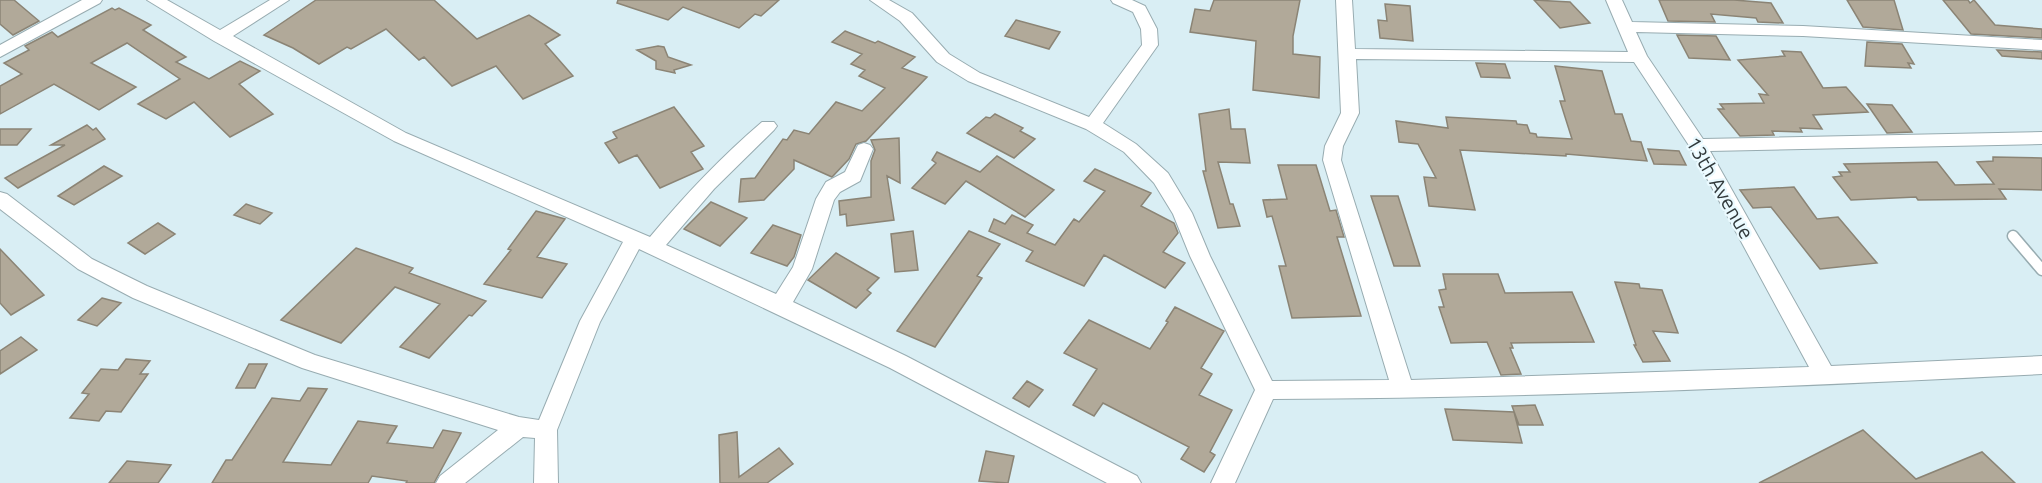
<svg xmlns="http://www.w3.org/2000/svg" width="2042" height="483" font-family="Ubuntu,sans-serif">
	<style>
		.building { fill: #b1a999; stroke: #8b8475; stroke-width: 1.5 }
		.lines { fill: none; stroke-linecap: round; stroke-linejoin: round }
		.service-casing { stroke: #98acb1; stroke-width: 13 }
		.minor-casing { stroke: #98acb1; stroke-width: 2 }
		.service { stroke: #fff; stroke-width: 10 }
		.minor { fill: #fff; fill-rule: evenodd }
		.labels { text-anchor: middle; stroke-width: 4.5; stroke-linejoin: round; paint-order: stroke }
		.street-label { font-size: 20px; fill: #323a3c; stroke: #eafaff }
	</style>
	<rect width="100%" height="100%" fill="#d9eef4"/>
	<path class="building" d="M0,0H14L39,21L13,35L0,24Z
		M316,0H434L477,39L529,15L560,35L545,44L573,76L523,99L496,66L452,86L424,57L419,60L386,29L351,49L347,47L319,64L293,48L264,35Z
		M618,0H779L761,16L755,14L739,28L683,7L668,20L617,3Z
		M1214,0H1300L1293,36V54L1320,57L1319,98L1253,90L1256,41L1190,32L1195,9L1210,11Z
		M1534,0L1570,2L1590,23L1560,28Z
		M1659,0H1734L1771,3L1783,23L1758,22L1756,18L1711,14L1715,22L1668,21Z
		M1847,0H1894L1903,30L1863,27Z
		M1943,0H1968L1970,3L1974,0L1995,25L2042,29V38L1971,34Z
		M1385,4L1410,6L1413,41L1380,38L1378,20L1387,21Z
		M112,8L115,10L119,8L151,25L143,30L186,57L176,62L209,79L240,61L260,71L239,84L273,114L230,137L194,102L166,119L138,104L180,79L127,43L91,63L136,87L99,110L54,84L0,114V86L22,74L4,63L29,50L25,46L52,32L58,37Z
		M1016,20L1060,32L1049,49L1005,36Z
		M845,31L875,43L878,41L915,57L902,68L927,77L866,141L856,144L849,159L832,177L794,160V169L764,200L739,202L741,179L755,178L783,139L787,140L794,130L809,134L836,102L862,111L885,88L859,76L865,70L851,64L862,54L832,42Z
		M1677,35L1716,36L1730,60L1689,58Z
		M1867,42L1902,44L1914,64L1908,63L1911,68L1865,66Z
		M658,46L664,47L668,57L691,65L674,70L675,73L656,69V61L637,50Z
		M1997,50L2042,52V59L2002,56Z
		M1782,51L1801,52L1823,88L1846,87L1868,112L1813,115L1822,129L1800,128L1802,132L1772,131L1774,135L1740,136L1718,109H1724L1720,104L1764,103L1759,94L1768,95L1738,60L1785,56Z
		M1476,63L1505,64L1510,78L1481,77Z
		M1555,66L1602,71L1615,114H1622L1631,141L1641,142L1647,161L1566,154V156L1460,150L1475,210L1429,206L1424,177L1436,178L1418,144L1399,142L1396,121L1448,128L1446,117L1516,121L1517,124L1527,125L1530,133L1536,134L1537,137L1572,139L1560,101H1565Z
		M1867,104L1892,105L1912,132L1887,133Z
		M674,107L704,146L691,152L703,169L660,188L637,155L619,163L605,143L617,138L613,132Z
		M1229,109L1231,129H1245L1250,163L1218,162L1230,204H1233L1240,226L1218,228L1203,171H1206L1199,114Z
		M995,114L1023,128L1020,131L1035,139L1014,158L967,133L986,117L990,118Z
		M87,125L93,130L96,128L105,139L18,188L5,178L65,145H51Z
		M0,129H31L17,145H0Z
		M899,138L900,183L887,176L894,220L847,226L846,214L840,215L839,201L871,197V161L875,150L871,140Z
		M1648,149L1679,151L1686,165L1654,164Z
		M937,152L980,172L997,156L1054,190L1025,217L966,181L945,204L912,188L936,163L932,160Z
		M1993,157L2042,158V190L1999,189L2006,199L1918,200L1916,197L1851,200L1833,177L1842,176L1839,172H1850L1844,164L1937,162L1955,185L1994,184L1977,162L1993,161Z
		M1278,165H1316L1330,211L1336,210L1344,237H1337L1361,316L1292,318L1279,266H1286L1272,216L1267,217L1263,200L1287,199Z
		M104,166L122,176L74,205L58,196Z
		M1095,169L1151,193L1141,206L1174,223L1178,233L1163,252L1185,263L1165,288L1104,255L1084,286L1026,261L1033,251L989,231L994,219L1005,224L1012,215L1033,225L1027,233L1055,245L1074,219L1079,222L1105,191L1084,181Z
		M1794,187L1817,219L1838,217L1877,263L1820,269L1771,207L1753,208L1740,190Z
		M1371,196H1398L1420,266H1394Z
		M711,202L747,218L720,246L684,229Z
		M246,204L272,213L260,224L234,215Z
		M536,211L565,219L537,257L567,264L542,298L484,284L511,250L508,249Z
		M158,223L175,234L145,254L128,243Z
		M773,225L801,235L794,257L787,266L751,253Z
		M913,231L918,270L895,272L891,234Z
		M969,231L1000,244L977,276L982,278L935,347L897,331Z
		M356,248L413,268L409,273L486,301L472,316L469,315L429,358L400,347L440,304L395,287L341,343L281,320Z
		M0,249L44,295L11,315L0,303Z
		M836,253L879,278L867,290L871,293L856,308L808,280Z
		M1443,274H1498L1505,293L1572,292L1594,342L1511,343L1513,348H1510L1521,374L1501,375L1487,342L1451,343L1439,307H1444L1439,290L1446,289Z
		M1615,282L1639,284L1640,288L1662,290L1678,333L1653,331L1670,361L1643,362L1634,345H1636Z
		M102,298L121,303L97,326L78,320Z
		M1175,307L1224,331L1201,368L1212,374L1199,395L1232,410L1210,452L1215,455L1204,472L1181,459L1189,447L1103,403L1094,416L1073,405L1097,369L1064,353L1089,320L1150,349L1168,322L1166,321Z
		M21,337L37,350L0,374V351Z
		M126,359L150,361L140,374H148L121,412L106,411L99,421L70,418L89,394L82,393L101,369L118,370Z
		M249,364H267L255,388H236Z
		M1027,381L1043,390L1029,407L1013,398Z
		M308,388L327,389L283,462L331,465L358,421L397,426L387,443L433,448L443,430L461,433L434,483H406L407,481L372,476L368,483H212L226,460H232L272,398L300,401Z
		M1535,405L1543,425H1519L1512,406Z
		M1445,409L1514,412L1522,443L1453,440Z
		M1863,430L1916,479L1982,452L2015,483H1759Z
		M737,432L739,477L779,448L793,464L767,483H720L719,435Z
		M986,451L1014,456L1008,483L979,481Z
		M127,461L171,465L158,483H109Z"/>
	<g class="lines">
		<g class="service-casing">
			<path id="service" d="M2013,236L2042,270"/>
		</g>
		<g class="minor-casing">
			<path id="minor" d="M82,0H102L100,3L0,57V45Z
				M147,0H167L220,30L270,0H289L233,36L406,133L650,237C684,196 721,157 762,122H774L777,126L774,130L714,189L666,245L776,294L793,267L816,199L826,182L845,172L858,145L864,143L870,145L873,149L860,181L840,192L834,200L812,269L793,302L906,356L1137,476L1141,483H1107L890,368L639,249L600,322L557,430L558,483H534L535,438L523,437L465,483H436L440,476L498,430L302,368L133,298L78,269L0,209V192L7,194L92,259L147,286L315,355L519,417L539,420L580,321L623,242L394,141L214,41Z
				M870,0H889L912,13L949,54L980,73L1089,117L1142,45L1141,29L1133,12L1113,3L1111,0H1132L1145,6L1157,29L1158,45L1103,123L1136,144L1168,173L1192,213L1210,256L1272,381L1389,380L1323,160L1325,146L1341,113L1336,0H1352L1355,49L1628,52L1606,0H1622L1632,22L1803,26L2042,40V50L1803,36L1636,32L1647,56L1703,139L2042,132V144L1710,151L1831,366L2042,356V374C1786,387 1529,398 1273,399L1235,483H1211L1255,390L1190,256L1173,214L1154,183L1124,152L1086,129L968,81L937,62L900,21ZM1356,59L1634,62L1690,147L1809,367L1411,380L1341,160L1343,146L1359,113Z"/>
		</g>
		<use href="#service" class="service"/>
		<use href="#minor" class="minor"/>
	</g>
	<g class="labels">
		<g class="street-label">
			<text transform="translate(1720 188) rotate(60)" y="7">13th Avenue</text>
		</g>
	</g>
</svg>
